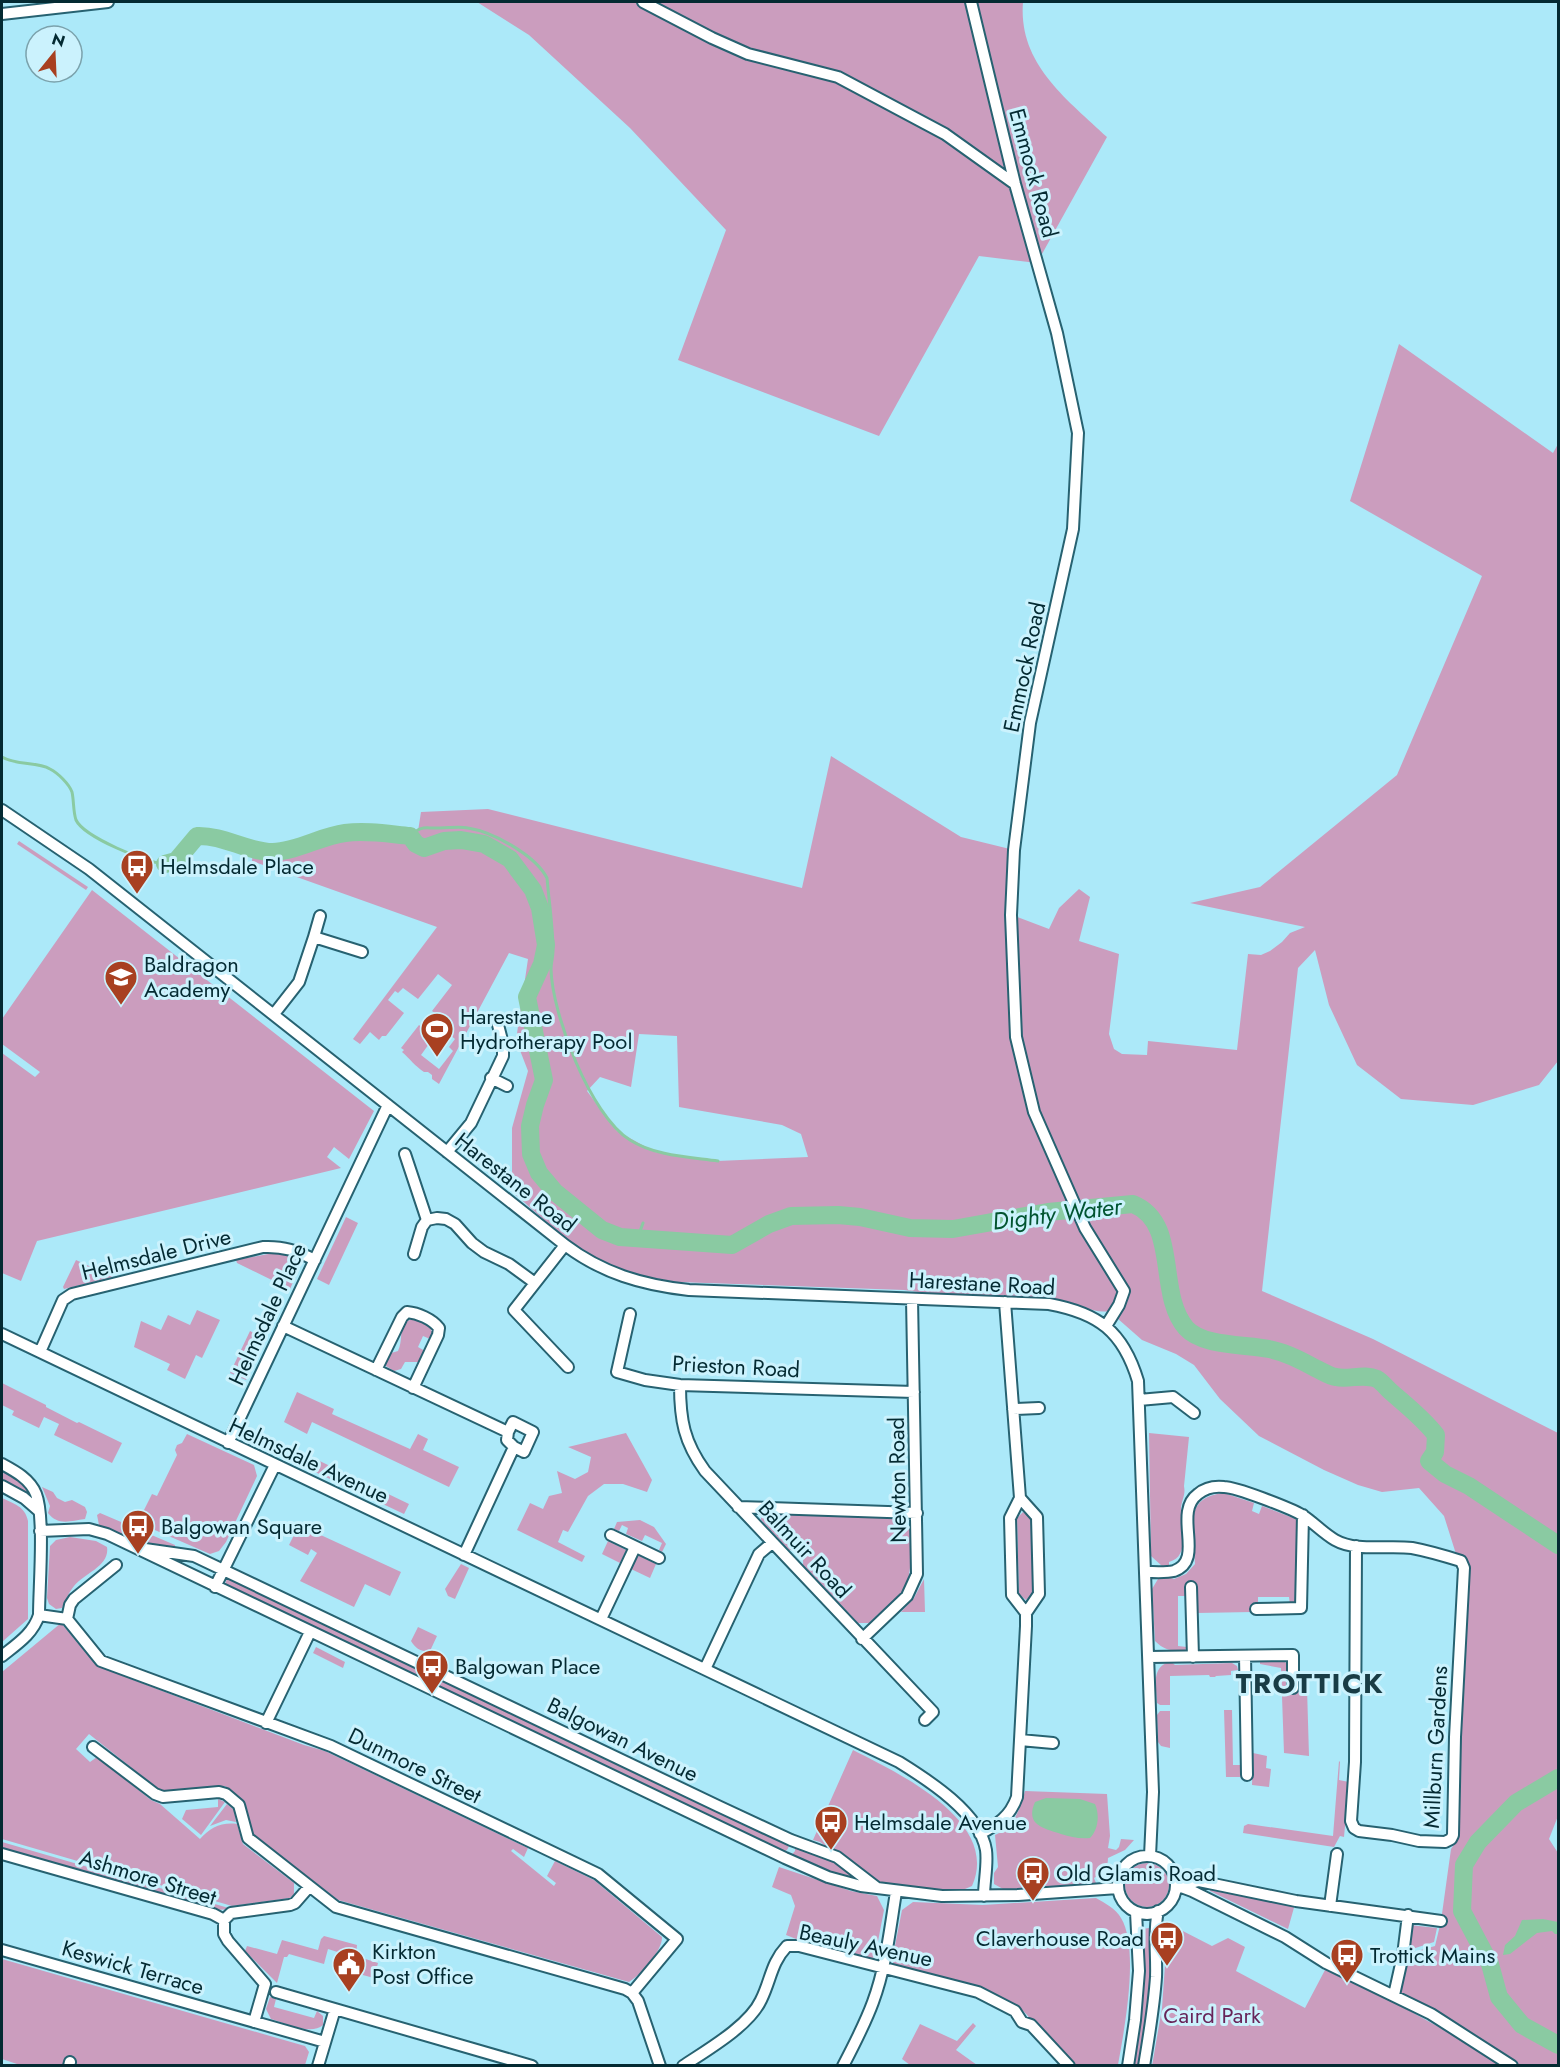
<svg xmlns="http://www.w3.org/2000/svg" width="1560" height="2067" font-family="Jost,sans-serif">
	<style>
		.green { fill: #cb9dbe; fill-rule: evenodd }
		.water { fill: #8acaa2 }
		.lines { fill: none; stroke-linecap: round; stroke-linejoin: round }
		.stream { stroke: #8acaa2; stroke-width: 3 }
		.river { stroke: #8acaa2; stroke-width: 18 }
		.minor-casing { stroke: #276271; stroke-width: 14 }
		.minor { stroke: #fff; stroke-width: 10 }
		.labels { text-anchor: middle; stroke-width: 6; stroke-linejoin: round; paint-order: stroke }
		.street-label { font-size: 22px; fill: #042a32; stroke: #cbf2fd }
		.poi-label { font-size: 22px; fill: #042a32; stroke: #cbf2fd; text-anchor: start }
		.park-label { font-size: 22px; fill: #672459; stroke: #cbf2fd }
		.water-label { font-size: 24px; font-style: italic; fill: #025531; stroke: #cbf2fd }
		.district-label { font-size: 28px; font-weight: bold; letter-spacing: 1.5px; fill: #193c45; stroke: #cbf2fd }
	</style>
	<rect width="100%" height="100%" fill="#ace9f9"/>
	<path class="green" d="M477,2H1023C1018,64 1067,99 1107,137L1037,263L979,256L879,436L678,360L726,230L630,128L529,35Z
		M1399,344L1553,453L1558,444V1061L1539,1085L1473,1105L1401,1099L1357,1065L1329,1005L1315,950L1298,968L1262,1291L1373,1339L1558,1433V1816L1549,1839L1558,1853V2065H1512L1394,1995L1403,1955L1435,1946L1441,1921L1451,1849L1457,1840L1459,1736L1469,1580L1468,1565L1456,1554L1444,1516L1419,1488L1382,1492L1358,1485L1324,1470L1259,1436L1220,1399L1194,1365L1176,1354L1142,1340L1109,1311C1094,1314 1080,1304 1065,1301C1013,1291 957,1299 904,1290L677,1282C650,1278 622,1272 597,1258C566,1242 536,1212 509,1189L512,1183V1128L528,1071L516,1040L528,959L509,953L439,1084L432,1079V1075L428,1072H424C415,1066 410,1059 402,1052L404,1050L401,1048L419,1025L434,1037L421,1055L439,1069L453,1051L449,1047L455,1039L444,1030L449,1024L432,1011L452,985L438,974L418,999L403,988L398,993L395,991L388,1000L404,1013L386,1036H382L379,1040L370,1032L360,1044L353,1039L437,927L252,861L253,849L274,852L346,833L416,844L421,812L488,809L802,888L831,756L961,837L1014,850L1012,915L1049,929L1059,908L1079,889L1090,897L1079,941L1119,954L1109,1034L1114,1049L1122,1054L1147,1055L1148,1041L1237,1050L1248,954L1261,955L1270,951L1282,942L1290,933L1305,927L1190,903L1260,887L1397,775L1482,576L1350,501ZM639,1034L677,1036L679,1107L782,1125L801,1134L808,1157L717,1161L655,1152L617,1131L587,1091L600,1077L631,1087Z
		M19,841L88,887L86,890L17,844Z
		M92,890L374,1111L349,1159L334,1147L327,1157L341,1168L37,1241L21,1281L2,1273V1053L35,1077L40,1072L2,1044V1019Z
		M346,1217L358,1223L329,1285L317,1279Z
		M268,1254H283L295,1258L298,1271L290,1289L237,1263L236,1260Z
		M76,1260L113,1277L64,1289L63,1287Z
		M197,1310L220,1320L202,1358L196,1355L185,1379L167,1370L170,1364L134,1347L141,1321L161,1330L168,1315L190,1325Z
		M415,1318L429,1325L433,1334L430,1339L423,1336L418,1347L425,1351L420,1362H405L401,1369L394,1371L386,1366L385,1360L388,1354L398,1351C403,1340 399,1332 405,1322Z
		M250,1331L266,1339L246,1380L230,1373Z
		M2,1383L46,1405V1407L77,1423L79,1422L122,1443L112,1463L54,1435L59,1424L44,1417L39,1428L12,1415L14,1411L2,1405Z
		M297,1392L334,1409L332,1414L410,1449L418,1434L428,1439L423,1450L459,1467L449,1487L312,1422L307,1434L284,1422Z
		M626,1433L652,1480L647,1492L623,1484H604L588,1496L568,1532L563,1530L558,1542L585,1556L582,1562L517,1530L530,1503L543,1509L549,1496L562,1493L557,1471L575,1479L588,1472L591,1457L568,1447Z
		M1149,1433L1189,1437L1184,1486C1186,1496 1181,1500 1181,1510C1180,1526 1191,1557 1169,1562V1565L1162,1566L1151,1556Z
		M187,1434L254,1465L257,1476L226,1542L219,1551L210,1554L141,1524L144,1510L152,1494L157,1496L177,1455L175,1450L177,1445L182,1443Z
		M301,1452L409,1504L404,1514L296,1463Z
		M4,1468L18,1476L35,1499L32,1500L2,1482Z
		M42,1487L53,1492L57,1498L65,1502L72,1500L85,1507L87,1512L85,1519C70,1521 58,1526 48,1513L50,1506Z
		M1224,1493L1254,1503L1252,1511L1259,1514L1262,1506L1296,1519V1529L1299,1532L1298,1598L1296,1603L1290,1605L1289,1597H1258V1605L1252,1612L1197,1613L1196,1585L1187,1596H1178V1646L1187,1647L1185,1650C1172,1651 1165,1651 1155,1641L1152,1589L1158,1579L1168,1577L1174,1579L1186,1574L1195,1564C1194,1532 1181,1497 1224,1493Z
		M2,1498C14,1504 25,1506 28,1521V1619L2,1642Z
		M773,1511L899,1515L902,1523L911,1528L910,1568L908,1581L902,1592L869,1623H858L803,1565C804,1554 799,1550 789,1550L761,1520V1516L763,1514H772Z
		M1023,1512L1031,1518L1033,1594L1026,1600L1019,1594L1017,1518Z
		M100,1513L175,1545V1548L143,1544L99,1525L97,1515Z
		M640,1520L654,1527L666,1544L662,1552L659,1550L662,1543L645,1535L642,1541L626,1534L628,1528L622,1525L619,1531L614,1529L617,1522Z
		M299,1525L401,1572L390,1596L365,1584L354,1607L300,1581L317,1553L311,1549L308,1555L289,1545Z
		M70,1537L96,1541L107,1547C110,1566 85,1573 74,1586C69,1592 65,1601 62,1608L56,1609L49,1604L47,1598L50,1546L56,1540Z
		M608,1541L626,1550L620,1563L602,1554Z
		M638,1555L656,1564L650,1578L631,1569Z
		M461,1564L469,1568L455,1599L448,1596L445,1589Z
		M232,1577L789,1845C788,1850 786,1852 780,1853L227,1589L225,1584L227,1579Z
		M924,1579L925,1612H901L914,1598Z
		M61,1623L97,1666L304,1745L325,1751L528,1848L524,1857L513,1849L511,1851L554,1886L556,1883L547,1876L555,1861L594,1880L662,1937C663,1950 640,1976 629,1982L338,1900L252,1834L245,1802L225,1786L165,1791L157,1788L89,1734L76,1749L90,1762L97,1757L151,1800L160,1804L200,1839C210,1828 221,1822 237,1824L243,1844L294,1883V1894L290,1898L232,1906L2,1839V1672Z
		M418,1627L437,1636L430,1651C421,1652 416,1649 411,1641Z
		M316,1647L345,1662L343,1668L313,1653Z
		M1282,1659L1289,1666L1298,1689L1307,1688L1309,1756L1284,1753L1281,1668L1260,1664V1660Z
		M1171,1662L1175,1665L1232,1663L1237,1666L1238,1670L1231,1671V1675L1216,1676L1215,1677H1210L1209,1675L1170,1676V1705H1160L1157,1703C1156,1687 1151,1665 1171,1662Z
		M1224,1710H1232L1233,1765H1241L1242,1777H1226Z
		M1160,1711H1170V1748L1161,1746L1158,1742L1157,1715Z
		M853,1750C898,1773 1001,1821 972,1886L965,1889L964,1892L889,1886L869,1878L820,1842L813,1840Z
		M1253,1753L1267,1756L1266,1768L1271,1769L1269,1787L1252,1785Z
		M1339,1761L1340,1762L1339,1780L1349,1782L1344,1837L1340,1836L1334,1847L1243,1833L1244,1826L1248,1824L1333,1836Z
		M1025,1791L1107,1794L1110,1836L1108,1848L1116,1850L1119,1847L1121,1839L1134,1840L1125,1850L1108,1858C1108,1868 1103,1873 1094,1878L1096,1883L1003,1891V1889L994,1884V1873L998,1867L995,1835C1014,1827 1020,1810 1025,1791Z
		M218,1799L225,1802L201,1835L182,1819L186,1810L218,1807Z
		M227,1804L234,1810L236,1822L226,1820L210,1826Z
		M2,1842L232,1909L216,1910L2,1850Z
		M795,1844L834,1859L863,1881L830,1874L790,1857L795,1851Z
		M1125 1885a22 22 0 1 1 44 0a22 22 0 1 1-44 0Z
		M779,1867L851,1891L877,1896L884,1910L875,1957L869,1959L809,1944L786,1935L795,1906L791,1895L772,1887Z
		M1210,1887L1295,1904L1288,1929L1210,1891Z
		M1096,1898C1105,1903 1116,1909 1121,1918C1140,1949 1124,2031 1118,2065H1076L1071,2060H1067L1031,2021C1017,1991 928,1975 897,1967L892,1961L902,1910L913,1902L983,1905Z
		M1410,1925L1437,1928L1434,1942L1406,1951Z
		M1175,1927L1212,1946L1228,1938L1245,1947L1236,1971L1305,2008L1325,1970L1390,2000L1507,2065L1152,2066L1162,2008L1167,1936L1173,1939Z
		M1149,1928L1151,1974L1139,2065L1133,2066C1141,2017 1144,1977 1142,1929Z
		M324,1936L357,1945L356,1956L378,1963L374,1978L340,1969L344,1954L328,1949L324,1964L289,1954L287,1957H284L277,1983L245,1951L247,1946L277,1954L282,1940L318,1950L321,1939Z
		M2,1959L305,2046L309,2052L305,2065L77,2066V2063L67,2060L65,2065L23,2066L2,2059Z
		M270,1997L276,1999L274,2007L314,2018L317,2011L323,2016V2025C311,2036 285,2023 271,2019L266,2009Z
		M973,2023L976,2026L956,2050L977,2065H910L902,2059L920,2024L957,2041Z"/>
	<path class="water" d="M1046,1798L1080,1799L1095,1804C1100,1815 1098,1830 1090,1838C1079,1839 1071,1837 1061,1834C1043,1828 1025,1825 1035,1802Z
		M1543,1919L1558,1922V1934H1555L1552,1931L1537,1933L1510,1954L1503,1955L1505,1945L1515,1936L1522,1920Z"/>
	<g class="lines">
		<path class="stream" d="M2,757C17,766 37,761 50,769C58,773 69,784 72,792C74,801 73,811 76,820C84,837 147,863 165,864
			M410,836C423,824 425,829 440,828C450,828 459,826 468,828C493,832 535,855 547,878C549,902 553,926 553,951C553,957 551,963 551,969C552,1014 590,1115 630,1140C655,1156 689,1157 718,1161
			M638,1237L643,1223"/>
		<path class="river" d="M165,864L176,861L197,836C224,835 247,852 273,852C298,851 321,836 345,833C366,830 389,834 410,836L416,844L424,848L444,841L461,840L484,844L510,859L533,890L540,908L546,945L542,964L527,997L544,1080L535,1105L530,1126L531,1154L539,1173L555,1192L602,1230L620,1237L732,1245L769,1224L791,1216L838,1215L860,1217L910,1228L953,1229L1048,1212L1133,1204C1180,1223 1156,1293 1186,1328C1203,1347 1246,1344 1269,1349C1285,1352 1301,1360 1315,1368C1322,1371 1329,1376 1336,1377C1349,1380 1364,1373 1377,1379C1381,1381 1386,1387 1390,1391C1406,1405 1423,1418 1436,1435L1435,1452L1429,1461L1445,1474L1469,1486L1558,1545
			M1558,1778L1516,1803L1478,1842L1464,1865L1462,1911L1490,1964L1499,1997L1522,2025L1558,2045"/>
		<g class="minor-casing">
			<path id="minor" d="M643,2L712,38L748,54L838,77L945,134L1015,184
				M971,2L1015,184L1057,333L1078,433L1073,529L1030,723L1014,850L1011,915L1016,1037L1034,1112L1085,1228L1124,1291L1119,1305L1106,1326
				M2,14L108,2
				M2,810L89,869L565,1245C602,1273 642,1285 689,1290L1049,1304C1098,1313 1123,1331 1138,1381L1153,1792L1150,1856
				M314,937L320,916
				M274,1014L299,982L314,937L362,952
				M491,1078L507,1086
				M447,1152L471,1123L503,1056V1044L497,1021
				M405,1154L427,1220
				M565,1245L514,1310L568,1367
				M414,1254L422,1227L427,1220L437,1218L446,1219L455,1224L472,1243L484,1252L509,1264L535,1283
				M1005,1302L1020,1498
				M630,1314L617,1372L645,1380L680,1385L914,1392
				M283,1326L508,1432L507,1440L514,1447L464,1555
				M2,1334L899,1762C928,1780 980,1813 986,1850C988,1864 984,1882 984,1896
				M40,1352L63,1300L72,1294L263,1247C284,1246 297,1251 315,1260
				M376,1370L402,1317L407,1312C418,1313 432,1319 439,1328L438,1335L413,1388
				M680,1385C680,1420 684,1442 705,1471L933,1712L925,1720
				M1139,1400L1173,1397L1194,1413
				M1013,1409L1039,1408
				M508,1432L513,1422L533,1432L524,1452L514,1447
				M228,1443L388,1105
				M2,1464C15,1471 30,1479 36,1494C45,1517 39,1587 39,1615C33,1634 17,1644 2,1656
				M2,1486L24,1498L39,1511
				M738,1507L917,1513
				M40,1531L89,1529L107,1534L785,1858L828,1877L861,1886L942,1896L1018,1895L1118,1888
				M611,1535L659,1558
				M145,1549L194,1556L718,1806L791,1840L837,1857L876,1887
				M1146,1572C1154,1572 1166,1573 1174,1571C1206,1560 1172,1513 1198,1494C1205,1488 1215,1486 1224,1487C1236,1487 1290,1508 1302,1515C1313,1522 1323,1533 1335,1540C1356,1552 1388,1545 1412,1548C1428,1551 1445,1556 1461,1561L1464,1568L1455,1737L1453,1835L1451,1839L1445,1842L1419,1841L1392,1835L1359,1831L1354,1828L1351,1821L1355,1762L1356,1546
				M215,1587L275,1465
				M1191,1587L1193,1657
				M1256,1609L1301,1608L1303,1515
				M39,1615L67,1619L70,1605L74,1599L116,1565
				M67,1619L101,1661L331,1746L598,1874L677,1939L632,1993
				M601,1619L635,1547
				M862,1639L907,1596L917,1574L912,1299
				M1245,1656L1247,1775
				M1149,1657L1293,1655V1688
				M705,1669L759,1554L772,1543
				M266,1723L310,1632
				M1020,1740L1053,1743
				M93,1747L155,1794L163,1797L219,1792L226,1794L239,1805L248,1838L336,1907L625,1989L632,1993L638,2001L660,2066
				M980,1834C998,1824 1010,1817 1017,1797L1026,1626V1613L1012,1595L1010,1518L1020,1498L1037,1517L1039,1594L1026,1613
				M2,1854L213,1914L224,1920L231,1913L290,1905L295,1903L309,1887
				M1118 1885a29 29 0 1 1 58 0a29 29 0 1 1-58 0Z
				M1176,1885L1192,1891L1285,1937L1326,1963L1431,2014L1512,2066
				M1179,1886L1199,1881L1296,1901L1441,1921
				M1330,1906L1337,1854
				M224,1920V1934L228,1941L265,1984L254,2022
				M2,1950L325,2042
				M276,1992L532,2066
				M1394,1995L1403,1955L1408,1915
				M69,2066L70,2062
				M318,2066L335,2009
				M683,2066C707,2050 749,2026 761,2000C771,1980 771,1963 787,1946H799L978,1992L1015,2011L1022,2022L1031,2025L1069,2066
				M843,2066C854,2045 865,2024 873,2002C886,1967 890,1929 896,1892
				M1128,2066L1135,2020L1139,1971L1136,1912
				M1144,2066C1149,2036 1154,2007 1156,1977C1157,1954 1153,1933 1158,1911"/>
		</g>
		<use href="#minor" class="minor"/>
	</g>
	<defs>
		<g id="bus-pin" transform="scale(1.725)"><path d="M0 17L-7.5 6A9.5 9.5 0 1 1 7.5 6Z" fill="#a84021" stroke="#cbf2fd"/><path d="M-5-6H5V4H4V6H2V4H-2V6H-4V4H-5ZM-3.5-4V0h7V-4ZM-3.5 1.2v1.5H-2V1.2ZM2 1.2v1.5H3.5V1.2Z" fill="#fff"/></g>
		<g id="school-pin" transform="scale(1.725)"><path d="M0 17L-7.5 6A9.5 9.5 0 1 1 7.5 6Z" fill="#a84021" stroke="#cbf2fd"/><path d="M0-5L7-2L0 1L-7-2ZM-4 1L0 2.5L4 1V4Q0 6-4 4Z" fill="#fff"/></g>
		<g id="stadium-pin" transform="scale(1.725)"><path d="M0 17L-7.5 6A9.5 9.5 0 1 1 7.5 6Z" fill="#a84021" stroke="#cbf2fd"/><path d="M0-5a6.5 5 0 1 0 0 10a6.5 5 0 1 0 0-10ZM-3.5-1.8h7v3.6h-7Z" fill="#fff"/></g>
		<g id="civic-pin" transform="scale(1.725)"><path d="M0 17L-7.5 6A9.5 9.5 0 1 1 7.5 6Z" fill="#a84021" stroke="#cbf2fd"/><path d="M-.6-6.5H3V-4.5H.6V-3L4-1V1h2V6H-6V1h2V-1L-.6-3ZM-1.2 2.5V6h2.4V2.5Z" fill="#fff"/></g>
	</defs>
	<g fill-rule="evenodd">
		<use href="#bus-pin" x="137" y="866"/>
		<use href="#school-pin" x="121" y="977"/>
		<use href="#stadium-pin" x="437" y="1029"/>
		<use href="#bus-pin" x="138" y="1526"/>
		<use href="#bus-pin" x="432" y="1666"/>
		<use href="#bus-pin" x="831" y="1822"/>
		<use href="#bus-pin" x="1033" y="1873"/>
		<use href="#bus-pin" x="1167" y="1938"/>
		<use href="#bus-pin" x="1347" y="1955"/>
		<use href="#civic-pin" x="349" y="1964"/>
	</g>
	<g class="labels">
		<g class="street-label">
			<text transform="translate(1034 173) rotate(75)" y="8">Emmock Road</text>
			<text transform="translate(1024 667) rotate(-78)" y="8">Emmock Road</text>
			<text transform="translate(516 1182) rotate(38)" y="8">Harestane Road</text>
			<text transform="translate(156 1254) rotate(-14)" y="8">Helmsdale Drive</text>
			<text transform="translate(982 1283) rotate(3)" y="8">Harestane Road</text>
			<text transform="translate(267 1314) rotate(-65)" y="8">Helmsdale Place</text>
			<text transform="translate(736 1366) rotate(3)" y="8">Prieston Road</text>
			<text transform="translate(309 1460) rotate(25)" y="8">Helmsdale Avenue</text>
			<text transform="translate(897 1480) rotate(-91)" y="8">Newton Road</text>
			<text transform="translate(805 1549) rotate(47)" y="8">Balmuir Road</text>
			<text transform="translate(623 1739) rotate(26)" y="8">Balgowan Avenue</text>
			<text transform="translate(1435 1747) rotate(-87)" y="8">Millburn Gardens</text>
			<text transform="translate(415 1765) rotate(26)" y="8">Dunmore Street</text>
			<text transform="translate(148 1877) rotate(17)" y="8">Ashmore Street</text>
			<text transform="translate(866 1945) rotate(12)" y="8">Beauly Avenue</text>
			<text transform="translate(133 1967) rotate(16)" y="8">Keswick Terrace</text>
		</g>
		<g class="poi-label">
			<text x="160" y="874">Helmsdale Place</text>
			<text x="144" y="972">Baldragon<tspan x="144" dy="25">Academy</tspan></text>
			<text x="460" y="1024">Harestane<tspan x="460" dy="25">Hydrotherapy Pool</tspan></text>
			<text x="161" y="1534">Balgowan Square</text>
			<text x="455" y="1674">Balgowan Place</text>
			<text x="854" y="1830">Helmsdale Avenue</text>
			<text x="1056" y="1881">Old Glamis Road</text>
			<text x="1144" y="1946" text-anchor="end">Claverhouse Road</text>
			<text x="372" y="1959">Kirkton<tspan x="372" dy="25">Post Office</tspan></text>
			<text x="1370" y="1963">Trottick Mains</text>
		</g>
		<g class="park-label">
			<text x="1212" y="2023">Caird Park</text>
		</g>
		<g class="water-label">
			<text transform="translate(1057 1214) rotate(-7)" y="8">Dighty Water</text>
		</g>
		<g class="district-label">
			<text x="1310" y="1693">TROTTICK</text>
		</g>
	</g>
	<rect width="1560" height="2067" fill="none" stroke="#042a32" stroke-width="6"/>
	<g transform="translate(54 54) rotate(18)"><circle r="28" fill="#cbf2fd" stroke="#7ba2ac" stroke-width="1.5"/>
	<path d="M0-4.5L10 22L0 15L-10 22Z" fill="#a84021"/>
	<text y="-9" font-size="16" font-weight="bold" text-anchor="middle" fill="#042a32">N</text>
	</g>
</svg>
